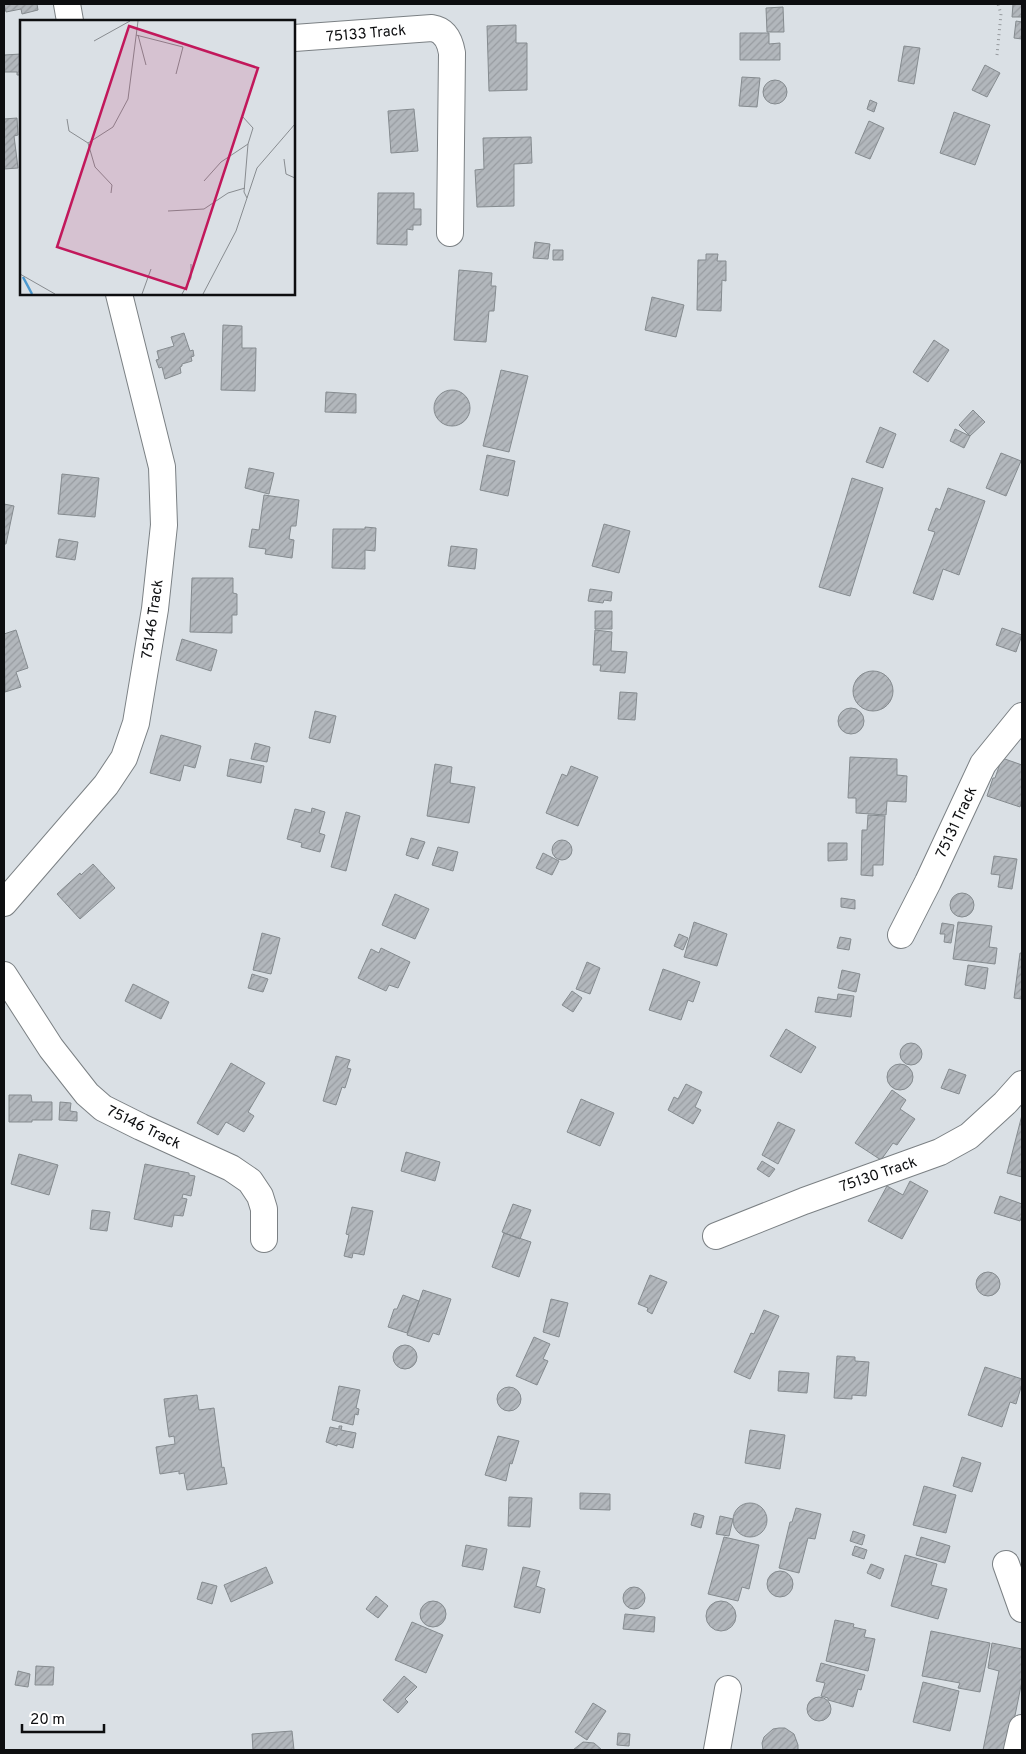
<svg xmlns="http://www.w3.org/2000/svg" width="1026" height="1754" font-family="Overpass,sans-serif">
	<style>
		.building { fill: url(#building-hatch); stroke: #858b8f }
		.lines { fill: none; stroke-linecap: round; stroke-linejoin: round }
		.minor-casing { stroke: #7b8084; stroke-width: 28 }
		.path { stroke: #979b9f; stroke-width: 3; stroke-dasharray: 1 4; stroke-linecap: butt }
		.minor { stroke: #fff; stroke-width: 26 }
		.labels { text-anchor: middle; stroke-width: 4; stroke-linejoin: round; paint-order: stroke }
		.street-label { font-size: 15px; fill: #0d0e10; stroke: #fff }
		.inset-river { fill: none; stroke: #4b98cf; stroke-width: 2.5 }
		.inset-road { fill: none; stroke: #888c90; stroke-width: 1 }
		.view { fill: #c2185b; fill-opacity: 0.15; stroke: #c2185b; stroke-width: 2.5 }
		.inset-edge { fill: none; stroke: #0d0e10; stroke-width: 2.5 }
	</style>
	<defs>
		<pattern id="building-hatch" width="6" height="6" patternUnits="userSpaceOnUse" patternTransform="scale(1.25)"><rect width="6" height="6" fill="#b2b7bc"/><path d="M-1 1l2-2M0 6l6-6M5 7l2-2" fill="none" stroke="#989ca1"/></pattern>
	</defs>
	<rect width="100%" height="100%" fill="#dae0e5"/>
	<path class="building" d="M4,4H37L38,10L22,14L21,9L6,12Z
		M1013,4H1022V17H1012Z
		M783,7L784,32H767L766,8Z
		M1016,21L1022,22V39L1014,38Z
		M516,25V43H527V90L489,91L487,26Z
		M740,33H769V44L780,43V60H740Z
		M904,46L920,48L914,84L898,81Z
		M21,54V75H17V72H4V55Z
		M985,65L1000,73L987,97L972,90Z
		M742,77L760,78L757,107L739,106Z
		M763 92a12 12 0 1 1 24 0a12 12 0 1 1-24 0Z
		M870,100L877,103L874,112L867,109Z
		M414,109L418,151L391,153L388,111Z
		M954,112L990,125L975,165L940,153Z
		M17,118L18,135L14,136L18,168L4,169V119Z
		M869,121L884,128L870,159L855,153Z
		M531,137L532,163L514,164V206L477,207L475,170L484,169L483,138Z
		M378,193H414V209H421V225H413V230L407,229V245L377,244Z
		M535,242L550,244L548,259L533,258Z
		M553,250H563V260H553Z
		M706,254H718L717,261H726V281L722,280L721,311L697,310L698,260H706Z
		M459,270L492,273L491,286H496L494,311H489L486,342L454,340Z
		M652,297L684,305L676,337L645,330Z
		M223,325L242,326V348H256L255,391L221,390Z
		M184,333L190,351L193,350L194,356L191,357L192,361L182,364V366L180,367L181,373L165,379L162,367L159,368L156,360L159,359L157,351L174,346L171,337Z
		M934,340L949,350L928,382L913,372Z
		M501,370L528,376L509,452L483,446Z
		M434 408a18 18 0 1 1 36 0a18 18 0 1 1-36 0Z
		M326,392L356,394V413L325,412Z
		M973,410L985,422L970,436L959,425Z
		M880,427L896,434L883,468L866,462Z
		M955,429L970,436L964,448L950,441Z
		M1001,453L1021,461L1006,496L986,488Z
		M487,455L515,461L508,496L480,490Z
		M249,468L274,473L269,494L245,488Z
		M62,474L99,478L95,517L58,514Z
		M852,478L883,488L850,596L819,587Z
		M948,488L985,501L959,575L943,569L933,600L913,593L935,532L928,530L936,508L940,510Z
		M264,495L299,500L296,526H291L289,539L294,540L292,558L265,554L266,549L249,547L252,529L259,530Z
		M4,504L14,506L6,544H4Z
		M604,524L630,531L619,573L592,566Z
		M365,527L376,528L375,551L365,550V569L332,568L333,529H365Z
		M59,539L78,542L75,560L56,557Z
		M451,546L477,549L475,569L448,566Z
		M192,578H233V593L237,594V615H232V633L190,632Z
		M590,589L612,592L611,601L604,600L603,603L588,601Z
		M595,611H612V629H595Z
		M1002,628L1022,635L1016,652L996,645Z
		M16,630L28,668L16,672L21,687L5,692L4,634Z
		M595,630L612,632L611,651L627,652L625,673L600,671L601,665H593Z
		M182,639L217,650L211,671L176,660Z
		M853 691a20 20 0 1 1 40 0a20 20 0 1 1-40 0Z
		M620,692L637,693L635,720L618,719Z
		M838 721a13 13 0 1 1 26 0a13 13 0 1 1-26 0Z
		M315,711L336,716L330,743L309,738Z
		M161,735L201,746L195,768L184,765L180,781L150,773Z
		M255,743L270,747L267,762L251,759Z
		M850,757L897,759V775L907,776L906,802L887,801L886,815L856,813V798H848Z
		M1002,758L1022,765V800L1020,807L987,796L993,778H995Z
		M230,759L264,766L261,783L227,776Z
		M435,764L452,767L450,783L475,787L469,823L427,816Z
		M571,766L598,777L578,826L546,813L562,774L567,776Z
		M312,808L325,812L319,833L325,835L320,852L301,847L302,843L287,839L295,809L311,813Z
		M346,812L360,816L346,871L331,867Z
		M868,815L885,816L883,865H873V876L861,875L862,830H867Z
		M411,838L425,842L418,859L406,855Z
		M552 850a10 10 0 1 1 20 0a10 10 0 1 1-20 0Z
		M828,843H847V860L828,861Z
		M438,847L458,852L453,871L432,865Z
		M543,853L559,861L552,875L536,868Z
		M994,856L1017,859L1012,889L998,887L1000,875L991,874Z
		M93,864L115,888L80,919L57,894L80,873L81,875Z
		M950 905a12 12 0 1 1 24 0a12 12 0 1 1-24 0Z
		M395,894L429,909L415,939L382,925Z
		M841,898L855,900V909L841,907Z
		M694,922L727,934L717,966L684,957Z
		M958,922L992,926L989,947L997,948L995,964L953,959Z
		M942,923L954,925L951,943L944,942L945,934H940Z
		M262,933L280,938L271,974L253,970Z
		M679,934L688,938L683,950L674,946Z
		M840,937L851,939L849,950L837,948Z
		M381,948L410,962L398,988L389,985L386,991L358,978L371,949L379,953Z
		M1020,953H1022V999L1014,998Z
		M587,962L600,968L590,994L576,989Z
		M968,965L988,968L985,989L965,985Z
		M663,969L700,982L693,1002L688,1000L681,1020L649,1010Z
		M842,970L860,974L856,992L838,988Z
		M252,974L268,979L263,992L248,988Z
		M133,984L169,1002L161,1019L125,1001Z
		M572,991L582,998L573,1012L562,1005Z
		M838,994L854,996L851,1017L815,1012L818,997L837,1000Z
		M786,1029L816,1047L801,1073L770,1056Z
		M900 1054a11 11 0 1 1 22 0a11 11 0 1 1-22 0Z
		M336,1056L350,1060L347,1068L351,1069L345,1088L342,1087L336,1105L323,1101Z
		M231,1063L265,1083L248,1112L254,1116L244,1132L226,1122L218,1135L197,1123Z
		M887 1077a13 13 0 1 1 26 0a13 13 0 1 1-26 0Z
		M949,1069L966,1075L959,1094L941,1088Z
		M686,1084L702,1092L695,1107L701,1110L693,1124L668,1110L674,1097L678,1099Z
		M892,1090L906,1100L900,1109L915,1119L897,1145L893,1143L881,1160L855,1143Z
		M9,1095H31L32,1102H52V1120H32V1122H9Z
		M581,1099L614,1113L600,1146L567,1132Z
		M60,1102L71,1103L70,1111L77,1112V1121L59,1120Z
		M1022,1115V1177L1007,1173Z
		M778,1122L795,1130L778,1164L762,1155Z
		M406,1152L440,1162L435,1181L401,1171Z
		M19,1154L58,1165L49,1195L11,1184Z
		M762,1161L775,1169L769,1177L757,1169Z
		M145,1164L189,1173V1175L195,1176L191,1196L183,1194L182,1198L187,1199L183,1216L174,1215L172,1227L134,1219Z
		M910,1181L928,1191L902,1239L868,1221L887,1186L903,1195Z
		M1000,1196L1022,1204V1215L1020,1221L994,1213Z
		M513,1204L531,1210L520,1239L502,1232Z
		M352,1207L373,1211L364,1255L353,1253L352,1258L344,1256L349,1235L346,1234Z
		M92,1210L110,1212L107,1231L90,1229Z
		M504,1233L531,1242L519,1277L492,1267Z
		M976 1284a12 12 0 1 1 24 0a12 12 0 1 1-24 0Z
		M650,1275L667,1282L652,1314L647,1311L648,1308L638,1304Z
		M423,1290L451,1299L439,1335L433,1333L429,1342L407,1335Z
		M403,1295L419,1301L407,1333L388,1327L394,1309H397Z
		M551,1299L568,1303L559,1337L543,1332Z
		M764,1310L779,1316L750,1379L734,1372L751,1333L754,1334Z
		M534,1337L550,1344L543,1359L548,1361L537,1385L516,1376Z
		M393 1357a12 12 0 1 1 24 0a12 12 0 1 1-24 0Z
		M837,1356L855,1357V1361L869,1362L866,1396L852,1395V1399L834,1398Z
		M985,1367L1022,1379V1384L1016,1404L1010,1402L1002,1427L968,1415Z
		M779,1371L809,1373L807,1393L778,1391Z
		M339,1386L360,1390L356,1408L359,1409L358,1415L355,1414L353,1425L332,1420Z
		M497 1399a12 12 0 1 1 24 0a12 12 0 1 1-24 0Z
		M197,1395L199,1410L214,1408L222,1468L224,1467L227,1484L187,1490L184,1473L179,1474V1471L160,1474L156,1447L175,1444L174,1436L169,1437L164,1399Z
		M339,1426H342L341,1430L356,1433L353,1448L337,1444V1446L326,1442L330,1427L339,1429Z
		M750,1430L785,1435L780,1469L745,1463Z
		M498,1436L519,1441L512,1464L510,1463L506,1481L485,1475Z
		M962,1457L981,1463L972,1492L953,1486Z
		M924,1486L956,1495L946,1533L913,1525Z
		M580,1493L610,1494V1510L580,1509Z
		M509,1497L532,1498L530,1527L508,1526Z
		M733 1520a17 17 0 1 1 34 0a17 17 0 1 1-34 0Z
		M796,1508L821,1514L815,1539L808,1538L799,1573L779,1568L790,1522H792Z
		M694,1513L704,1516L701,1528L691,1525Z
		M720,1516L733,1519L729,1536L716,1534Z
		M853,1531L865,1535L862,1545L850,1541Z
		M724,1537L759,1545L749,1589L742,1587L738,1601L708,1594Z
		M921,1537L950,1546L945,1563L916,1555Z
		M466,1545L487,1549L483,1570L462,1566Z
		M855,1546L867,1550L864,1559L852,1555Z
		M905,1555L937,1564L931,1585L947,1589L938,1619L891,1606Z
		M871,1564L884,1569L880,1579L867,1573Z
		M266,1567L273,1583L231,1602L224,1585Z
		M523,1567L540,1571L536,1586L545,1589L540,1613L514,1607Z
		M767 1584a13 13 0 1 1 26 0a13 13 0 1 1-26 0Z
		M202,1582L217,1586L212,1604L197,1599Z
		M623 1598a11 11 0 1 1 22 0a11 11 0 1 1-22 0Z
		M376,1596L388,1606L378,1618L366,1609Z
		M420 1614a13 13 0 1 1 26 0a13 13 0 1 1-26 0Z
		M706 1616a15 15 0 1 1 30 0a15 15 0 1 1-30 0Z
		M625,1614L655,1617L654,1632L623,1629Z
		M835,1620L854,1624L853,1627L866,1630L864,1637L875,1639L868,1671L826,1661Z
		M412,1622L443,1635L426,1673L395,1660Z
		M931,1631L990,1643L980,1692L958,1688L960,1683L922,1676Z
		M992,1643L1022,1649V1681L1008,1750H983L999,1671L988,1668Z
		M821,1663L865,1675L861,1690L858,1689L853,1707L828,1700V1698L821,1696L825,1683L816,1681Z
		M36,1666L54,1667L53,1685H35Z
		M18,1671L30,1674L28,1687L15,1685Z
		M404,1676L417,1687L405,1699L408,1702L398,1713L383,1700Z
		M923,1682L959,1691L950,1731L913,1722Z
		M807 1709a12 12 0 1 1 24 0a12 12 0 1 1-24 0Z
		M593,1703L606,1711L587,1740L575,1732Z
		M779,1728H785L794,1734L798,1745V1750H763L762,1743L764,1737L773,1729Z
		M292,1731L294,1750H253L252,1734Z
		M618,1733L630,1734L629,1746L617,1745Z
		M583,1742L594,1743L602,1750H573Z"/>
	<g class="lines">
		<g class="minor-casing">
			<path id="minor" d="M67,4L70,21
				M294,38L432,28C445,30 450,41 452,53L450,233
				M4,903L106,785L124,758L136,723L155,609L164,525L162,467L119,294
				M901,935L928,882L983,764L1022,716
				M4,975L51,1048L87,1094L103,1108L141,1127L231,1168L250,1181L260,1196L264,1209V1239
				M716,1236L804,1201L940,1152L969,1136L1005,1103L1022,1084
				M1006,1564L1022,1609
				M717,1750L728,1689
				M1017,1750L1022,1728"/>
		</g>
		<path class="path" d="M997,55L1001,14L998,4"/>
		<use href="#minor" class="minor"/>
	</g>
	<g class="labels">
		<g class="street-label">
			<text transform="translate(366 33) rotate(-5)" y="5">75133 Track</text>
			<text transform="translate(152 619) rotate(-82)" y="5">75146 Track</text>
			<text transform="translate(956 822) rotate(-65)" y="5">75131 Track</text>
			<text transform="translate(144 1127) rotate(26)" y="5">75146 Track</text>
			<text transform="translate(878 1174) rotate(-19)" y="5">75130 Track</text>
		</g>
	</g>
	<g transform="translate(20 20)">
		<rect width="275" height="275" fill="#dae0e5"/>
		<path class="inset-river" d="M3,257L12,274"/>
		<path class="inset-road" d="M116,15L163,27L156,54M118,15L126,45M74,21L110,1M222,96L233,108L228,124L224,172L227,178M47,99L49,111L68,123M264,139L266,154L275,158M184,161L201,142L228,124M91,173L92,165L75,147L68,123L93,107L108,79L118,1M148,191L184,189L208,173L225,168M0,254L35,274M122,274L131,249M162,274L171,258V244M183,274L216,211L237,148L275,104"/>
		<path class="view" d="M109,6L238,48L166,269L37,227Z"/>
		<rect width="275" height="275" class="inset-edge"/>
	</g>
	<rect width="1026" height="1754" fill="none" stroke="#0d0e10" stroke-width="10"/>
	<path d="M22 1724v8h82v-8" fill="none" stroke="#0d0e10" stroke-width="2.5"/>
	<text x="30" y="1724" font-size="15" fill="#0d0e10" stroke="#ffffff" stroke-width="4" paint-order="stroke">20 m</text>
</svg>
